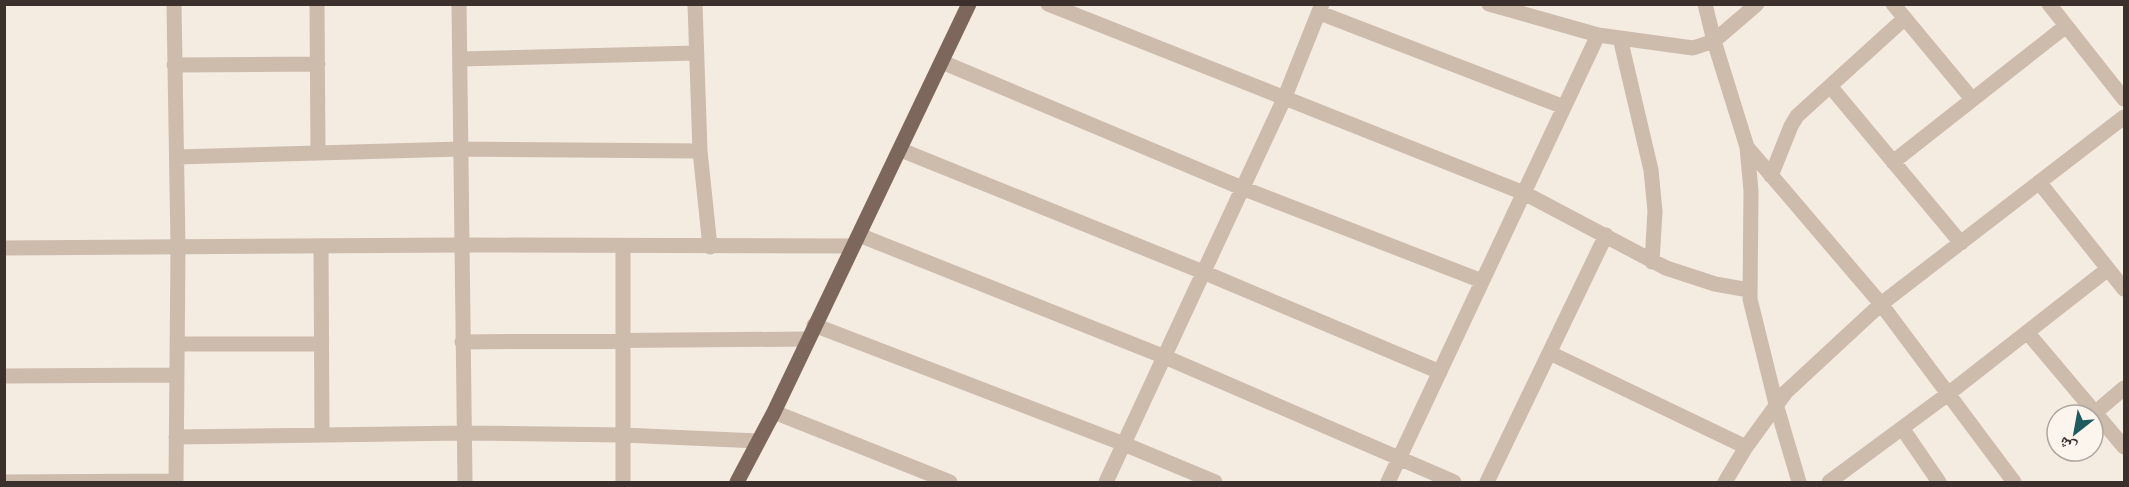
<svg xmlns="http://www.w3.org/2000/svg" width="2129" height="487" font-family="'Fira Sans Condensed','Noto Naskh Arabic',sans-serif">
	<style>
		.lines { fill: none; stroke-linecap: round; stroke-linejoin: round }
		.minor { stroke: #cdbbac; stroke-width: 15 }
		.tertiary { stroke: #cdbbac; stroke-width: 15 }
		.primary { stroke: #7d675c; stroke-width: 15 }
	</style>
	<rect width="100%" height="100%" fill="#f4ebe1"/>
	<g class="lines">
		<path class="minor" d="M174,4L178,247L176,482
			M317,4L318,153
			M459,4L465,482
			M695,4L700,151L710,247
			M1048,4L1524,193L1666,268L1715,284L1749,290
			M1489,4L1598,35L1693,48L1714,41L1757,4
			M1705,4L1714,41L1747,147L1751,191L1750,299L1776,404L1799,482
			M1893,4L1972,99
			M2049,4L2124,99
			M1320,13L1564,107
			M1620,38L1651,170L1655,211L1652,262
			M460,59L696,53
			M942,62L1242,188L1482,281
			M174,65L318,64
			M1830,86L1961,243
			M1747,147L1881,304L2014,482
			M901,150L1203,272L1440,372
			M177,157L461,149L700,151
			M1893,162L2066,26
			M1771,176L1791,126L1797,116L1905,18
			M2039,182L2124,289
			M859,235L1165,357L1454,482
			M321,246L322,435
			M623,247V482
			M814,325L1124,444L1215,482
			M2027,332L2124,447
			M462,342L807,339
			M177,344H321
			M1550,353L1746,447
			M4,376L177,375
			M774,412L950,482
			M2096,412L2124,388
			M1902,428L1939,482
			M176,437L465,433L623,435L758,441
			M4,482L176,481
			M1106,482L1284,99L1322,4
			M1388,482L1598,35
			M1487,482L1606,235
			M1725,482L1746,447L1786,392L1881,304L2124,117
			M1829,482L1948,394L2108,269"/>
		<path class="tertiary" d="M4,248L461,245L853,246"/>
		<path class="primary" d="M737,482L774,412L969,4"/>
	</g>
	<rect width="2129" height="487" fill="none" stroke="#3b302b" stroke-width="12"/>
	<g transform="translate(2075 433) rotate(211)"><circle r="28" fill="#fbf5ee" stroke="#aea6a0" stroke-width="1.5"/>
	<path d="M0-4.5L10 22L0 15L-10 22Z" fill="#1f5a5e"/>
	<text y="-9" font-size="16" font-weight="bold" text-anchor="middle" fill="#3b302b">ش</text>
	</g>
</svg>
